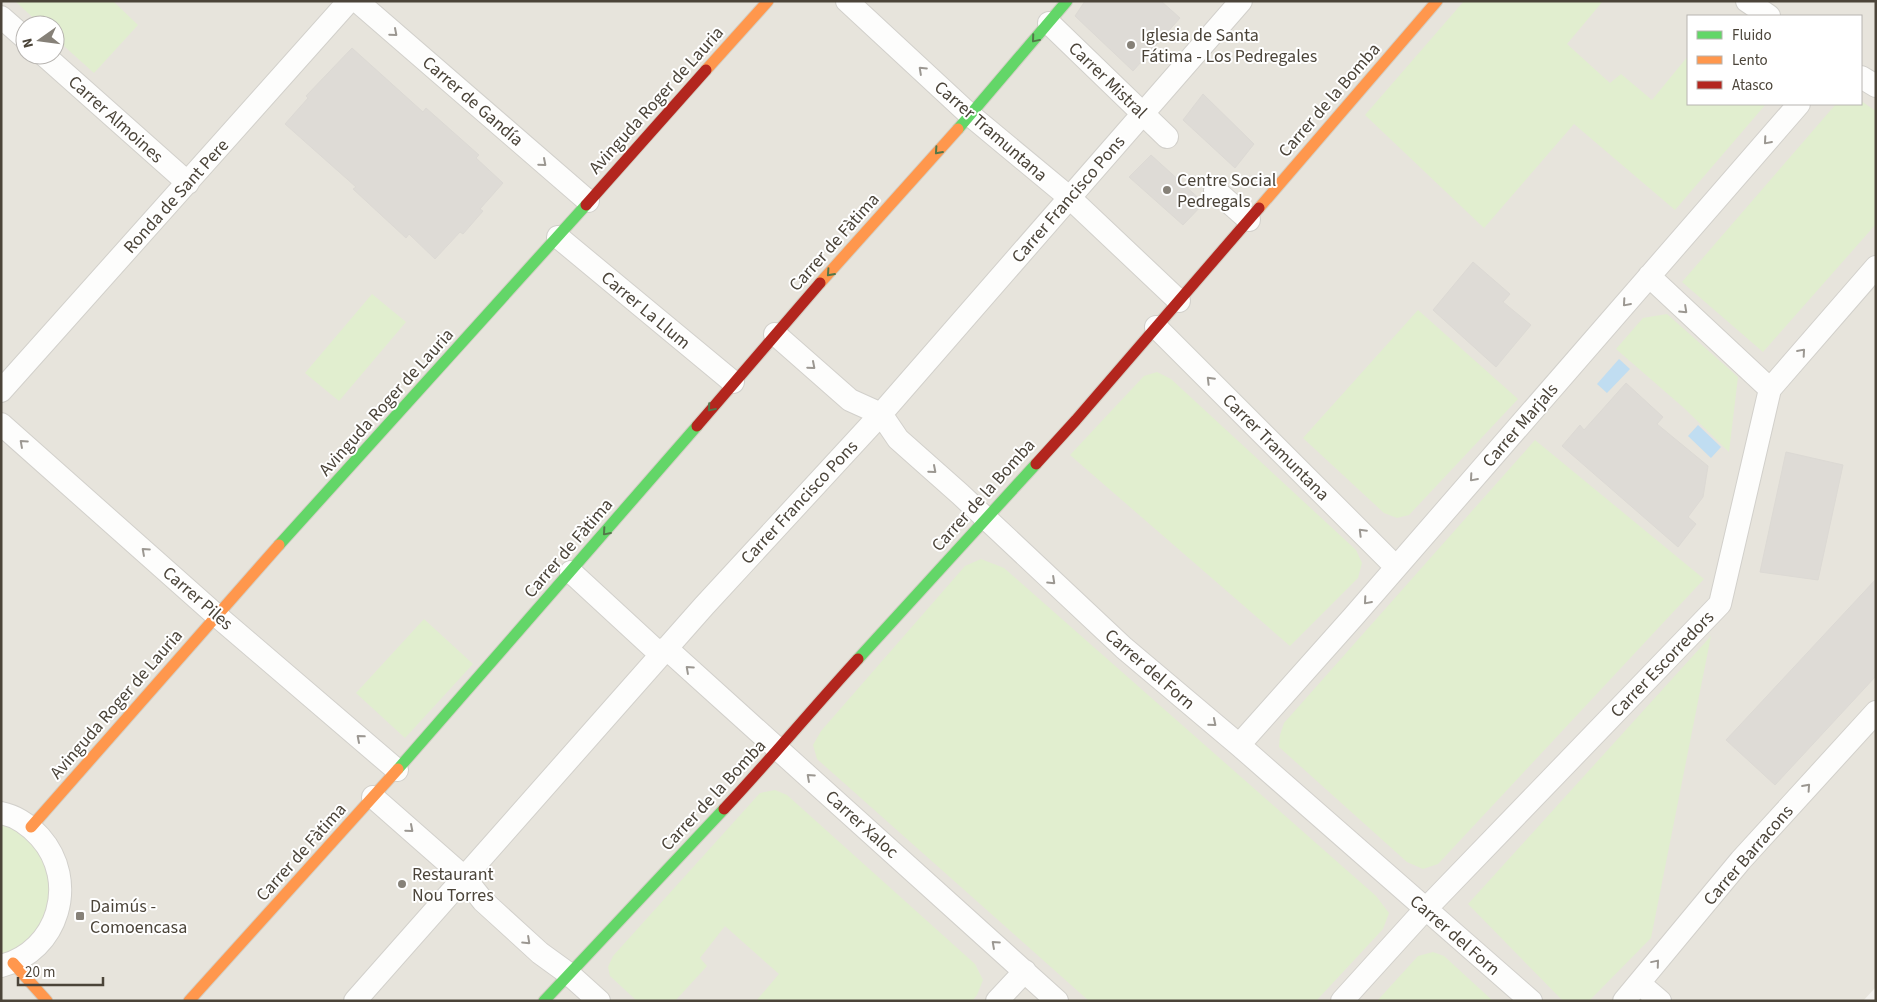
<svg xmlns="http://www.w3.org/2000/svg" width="1877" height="1002" font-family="'Source Sans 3',sans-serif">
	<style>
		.residential { fill: #e7e4dc; fill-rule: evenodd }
		.green { fill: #e1eecf }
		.water { fill: #c0ddf1 }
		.building { fill: #dedbd6; stroke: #dcd9d4 }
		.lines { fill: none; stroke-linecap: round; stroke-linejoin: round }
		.street-casing { stroke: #d2d0cb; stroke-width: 24 }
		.fast-casing { stroke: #d3cfc5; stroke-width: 13 }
		.slow-casing { stroke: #d3cfc5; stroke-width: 13 }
		.jam-casing { stroke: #d3cfc5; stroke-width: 13 }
		.street { stroke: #fdfdfc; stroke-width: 22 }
		.fast { stroke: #63d668; stroke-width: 11 }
		.slow { stroke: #ff974d; stroke-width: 11 }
		.jam { stroke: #b3261e; stroke-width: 11 }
		.oneway { stroke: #9b9791 }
		.oneway2 { stroke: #537749 }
		.poi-dot { fill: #868178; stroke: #fff; stroke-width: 2 }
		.labels { text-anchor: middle; stroke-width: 4; stroke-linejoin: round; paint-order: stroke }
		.poi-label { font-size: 18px; fill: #4b4439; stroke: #fff; text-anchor: start }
		.street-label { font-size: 18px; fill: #4b4439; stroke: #fff }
	</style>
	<rect width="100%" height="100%" fill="#f4f2ee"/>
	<path class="residential" d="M1,1H1876V987L1863,1001H1ZM1688,16H1861V104H1688ZM25,25H55V55H25Z"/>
	<path class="green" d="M15,1H113L138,25L94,73L55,38V25H41Z
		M1464,1H1603L1567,44L1610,83L1621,74L1652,100L1688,56V104H1766L1675,210L1574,124L1484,228L1365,115Z
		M1861,101L1876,111V224L1763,352L1682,282L1836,104H1861Z
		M372,294L406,322L339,401L305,373Z
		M1418,310L1518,399L1409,515L1397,518L1384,513L1303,438Z
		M1667,314L1738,377L1729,452L1684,408L1616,349L1643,318Z
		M1157,372L1171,379L1356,550L1362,563L1358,578L1290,646L1070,455L1144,376Z
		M1535,440L1704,579L1438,864L1423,869L1407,862L1279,747L1280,735L1284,723Z
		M981,559L1004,568L1376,896L1389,913L1383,929L1316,1001H1089L817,759L813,745L821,731L965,566Z
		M424,619L473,664L405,738L356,693Z
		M1711,636L1651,938L1589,1001H1563L1468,904Z
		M775,790L787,795L975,964L983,980L977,995L972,1001H756L779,974L725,926L700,958L707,966L675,1001H637L610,976L608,967L613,956L760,793Z
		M1,813L49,847L52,926L1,966Z
		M1433,952L1444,956L1493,1001H1377L1418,956Z"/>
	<path class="water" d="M1619,359L1630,369L1607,393L1597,384Z
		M1698,425L1721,447L1711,458L1688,436Z"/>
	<path class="building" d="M1085,1H1161L1180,18L1133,71L1075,16Z
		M352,48L423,112L426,108L479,155L476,158L503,183L480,209L483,211L463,234L460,232L435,259L409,234L406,238L353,189L356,187L285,124L308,98L306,96Z
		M1203,94L1254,144L1235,168L1183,120Z
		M1151,155L1204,203L1183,225L1129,177Z
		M1473,262L1510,294L1503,302L1531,325L1496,367L1433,310Z
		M1626,383L1663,417L1657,424L1708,466L1703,497L1688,517L1696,524L1678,547L1562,446L1580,425L1584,430Z
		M1786,452L1843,465L1818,580L1760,572Z
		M1876,579V676L1775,785L1726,740Z"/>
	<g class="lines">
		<g class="street-casing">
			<path id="street" d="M357,1L588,201
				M847,1L970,115L1070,198L1179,301
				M1747,1L1769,16
				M1,17L25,38
				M1049,23L1167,137
				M44,55L188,183
				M1861,77L1876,86
				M1215,190L1249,220
				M558,237L733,382
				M1649,276L1770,389
				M1156,327L1396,567
				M775,334L850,400L881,414L898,439L960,494L1124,648L1239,745L1531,1001
				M1,391L349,1
				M1,424L216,615L397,770
				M571,572L661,655
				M666,648L1057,1001
				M1239,745L1354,616L1799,104
				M373,797L464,877L483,901L540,953L569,974L599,1001
				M1,813C17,816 29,825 40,837C79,881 59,951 1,966
				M1639,983L1660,1001
				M355,1001L704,606L881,414L1241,1
				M997,1001L1025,971
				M1342,1001L1420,915L1720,604L1770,389L1876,267
				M1624,1001L1741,860L1876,712"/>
		</g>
		<g class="fast-casing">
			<path id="fast" d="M958,129L1067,1
				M279,545L586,205
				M858,659L1036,464
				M398,769L697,426
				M544,1001L724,809"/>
		</g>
		<g class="slow-casing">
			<path id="slow" d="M706,70L768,1
				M1259,208L1437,1
				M820,283L958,129
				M31,827L279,545
				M13,963L47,1001
				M189,1001L398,769"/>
		</g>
		<g class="jam-casing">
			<path id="jam" d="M586,205L706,70
				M697,426L820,283
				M1036,464L1076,420L1259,208
				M724,809C770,760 813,708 858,659"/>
		</g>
		<use href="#street" class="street"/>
		<use href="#fast" class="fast"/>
		<use href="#slow" class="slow"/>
		<use href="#jam" class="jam"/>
	</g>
	<defs><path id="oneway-chevron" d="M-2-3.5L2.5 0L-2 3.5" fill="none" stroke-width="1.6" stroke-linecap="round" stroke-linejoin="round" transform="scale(1.25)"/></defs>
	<g class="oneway">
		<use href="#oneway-chevron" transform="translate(394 33) rotate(41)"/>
		<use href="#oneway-chevron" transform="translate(922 70) rotate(-137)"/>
		<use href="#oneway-chevron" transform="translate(1767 141) rotate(131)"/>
		<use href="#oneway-chevron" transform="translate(543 163) rotate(41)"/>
		<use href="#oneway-chevron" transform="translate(1626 303) rotate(131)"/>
		<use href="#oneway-chevron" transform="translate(1684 310) rotate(43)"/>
		<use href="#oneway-chevron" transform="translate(1802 352) rotate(-49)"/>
		<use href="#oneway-chevron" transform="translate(812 366) rotate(41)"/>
		<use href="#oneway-chevron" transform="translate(1210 380) rotate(-135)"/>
		<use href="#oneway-chevron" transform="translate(23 443) rotate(-138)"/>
		<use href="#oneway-chevron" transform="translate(933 470) rotate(41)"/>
		<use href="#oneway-chevron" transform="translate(1473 478) rotate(131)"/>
		<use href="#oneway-chevron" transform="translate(1362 532) rotate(-135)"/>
		<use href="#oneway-chevron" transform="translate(145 551) rotate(-138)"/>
		<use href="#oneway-chevron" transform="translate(1052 581) rotate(43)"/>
		<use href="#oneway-chevron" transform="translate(1367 601) rotate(131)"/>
		<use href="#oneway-chevron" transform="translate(689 669) rotate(-138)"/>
		<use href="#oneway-chevron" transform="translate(1213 723) rotate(40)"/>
		<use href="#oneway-chevron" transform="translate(360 738) rotate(-139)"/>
		<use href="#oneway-chevron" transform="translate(810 777) rotate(-138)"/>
		<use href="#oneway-chevron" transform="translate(1807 787) rotate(-48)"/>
		<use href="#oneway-chevron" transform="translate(410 829) rotate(41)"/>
		<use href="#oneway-chevron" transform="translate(527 941) rotate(43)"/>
		<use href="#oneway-chevron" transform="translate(995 944) rotate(-138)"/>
		<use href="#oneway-chevron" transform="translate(1656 963) rotate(-50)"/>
	</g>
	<g class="oneway2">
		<use href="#oneway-chevron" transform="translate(1035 39) rotate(130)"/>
		<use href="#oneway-chevron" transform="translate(938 151) rotate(132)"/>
		<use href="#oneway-chevron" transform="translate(830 273) rotate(132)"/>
		<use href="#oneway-chevron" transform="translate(711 408) rotate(130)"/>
		<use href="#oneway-chevron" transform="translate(606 532) rotate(131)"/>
	</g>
	<g class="poi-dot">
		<circle cx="1131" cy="45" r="5"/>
		<circle cx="1167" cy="190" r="5"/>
		<circle cx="402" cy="884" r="5"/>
		<rect x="75" y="911" width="10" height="10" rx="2.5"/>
	</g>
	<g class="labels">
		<g class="poi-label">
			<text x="1141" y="41">Iglesia de Santa<tspan x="1141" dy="21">Fátima - Los Pedregales</tspan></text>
			<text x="1177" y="186">Centre Social<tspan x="1177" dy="21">Pedregals</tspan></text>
			<text x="412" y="880">Restaurant<tspan x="412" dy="21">Nou Torres</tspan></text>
			<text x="90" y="912">Daimús -<tspan x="90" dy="21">Comoencasa</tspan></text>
		</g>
		<g class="street-label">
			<text transform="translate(1108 80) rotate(44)" y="6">Carrer Mistral</text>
			<text transform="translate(656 100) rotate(-48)" y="6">Avinguda Roger de Lauria</text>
			<text transform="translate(1329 100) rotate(-49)" y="6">Carrer de la Bomba</text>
			<text transform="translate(473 101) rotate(41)" y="6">Carrer de Gandía</text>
			<text transform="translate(116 119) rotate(42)" y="6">Carrer Almoines</text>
			<text transform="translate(991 131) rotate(41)" y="6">Carrer Tramuntana</text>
			<text transform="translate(176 196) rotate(-48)" y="6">Ronda de Sant Pere</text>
			<text transform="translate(1068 199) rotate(-49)" y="6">Carrer Francisco Pons</text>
			<text transform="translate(834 242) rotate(-48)" y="6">Carrer de Fàtima</text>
			<text transform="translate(646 310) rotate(40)" y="6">Carrer La Llum</text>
			<text transform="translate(386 402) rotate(-48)" y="6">Avinguda Roger de Lauria</text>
			<text transform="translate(1520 425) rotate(-49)" y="6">Carrer Marjals</text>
			<text transform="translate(1276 447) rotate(45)" y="6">Carrer Tramuntana</text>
			<text transform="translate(983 495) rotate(-48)" y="6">Carrer de la Bomba</text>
			<text transform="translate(799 502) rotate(-47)" y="6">Carrer Francisco Pons</text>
			<text transform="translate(568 548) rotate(-49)" y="6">Carrer de Fàtima</text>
			<text transform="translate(198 598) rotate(41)" y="6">Carrer Piles</text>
			<text transform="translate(1662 664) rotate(-46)" y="6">Carrer Escorredors</text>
			<text transform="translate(1150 669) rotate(41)" y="6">Carrer del Forn</text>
			<text transform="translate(116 704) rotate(-49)" y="6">Avinguda Roger de Lauria</text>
			<text transform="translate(713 795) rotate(-47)" y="6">Carrer de la Bomba</text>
			<text transform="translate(862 824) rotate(42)" y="6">Carrer Xaloc</text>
			<text transform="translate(301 852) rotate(-48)" y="6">Carrer de Fàtima</text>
			<text transform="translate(1748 855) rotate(-49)" y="6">Carrer Barracons</text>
			<text transform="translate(1455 935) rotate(41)" y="6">Carrer del Forn</text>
		</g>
	</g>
	<rect width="1877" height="1002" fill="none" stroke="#4b4439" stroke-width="5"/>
	<rect x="1687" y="15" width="175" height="90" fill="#ffffff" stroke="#b7b4b0"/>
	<rect x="1697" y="31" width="25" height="8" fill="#63d668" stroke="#b7b4b0"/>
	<text x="1732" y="40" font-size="15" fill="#4b4439">Fluido</text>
	<rect x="1697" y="56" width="25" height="8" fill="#ff974d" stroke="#b7b4b0"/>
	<text x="1732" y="65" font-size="15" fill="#4b4439">Lento</text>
	<rect x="1697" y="81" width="25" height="8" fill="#b3261e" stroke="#b7b4b0"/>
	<text x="1732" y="90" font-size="15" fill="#4b4439">Atasco</text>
	<g transform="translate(40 40) rotate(256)"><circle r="24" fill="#ffffff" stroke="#b7b4b0"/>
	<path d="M0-4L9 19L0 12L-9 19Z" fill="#868178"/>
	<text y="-8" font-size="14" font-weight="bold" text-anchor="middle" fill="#4b4439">N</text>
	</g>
	<path d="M18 977v8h85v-8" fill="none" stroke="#4b4439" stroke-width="2.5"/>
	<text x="25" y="977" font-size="15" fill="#4b4439" stroke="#ffffff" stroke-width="4" paint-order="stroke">20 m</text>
</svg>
